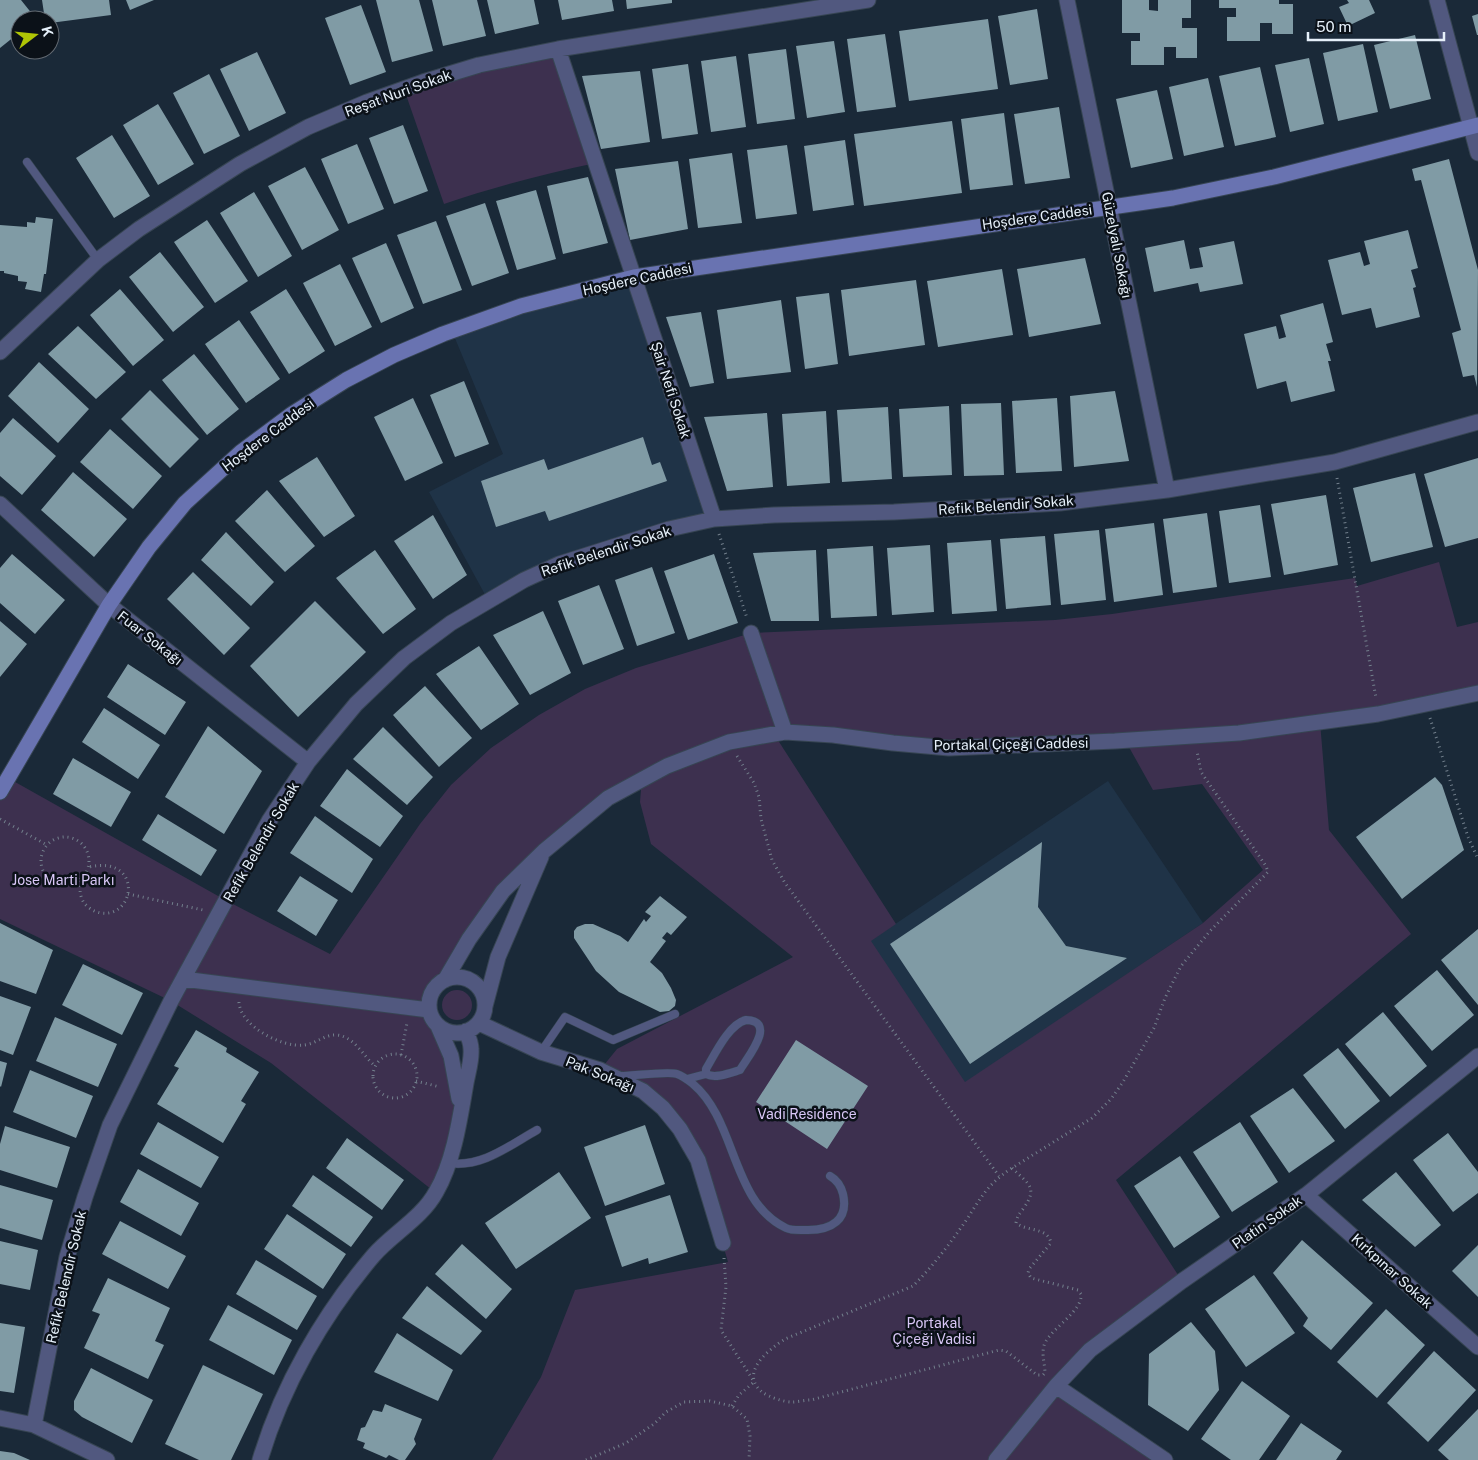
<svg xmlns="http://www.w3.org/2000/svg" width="1478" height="1460" font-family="'Public Sans',sans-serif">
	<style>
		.built { fill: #1f3347 }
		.green { fill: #3d304f; fill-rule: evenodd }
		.building { fill: #809ba5 }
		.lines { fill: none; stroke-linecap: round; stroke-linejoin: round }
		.service-casing { stroke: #374553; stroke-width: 9 }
		.minor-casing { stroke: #374553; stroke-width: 17 }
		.secondary-casing { stroke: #374553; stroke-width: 17 }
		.path { stroke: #73808d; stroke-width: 3; stroke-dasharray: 1 4; stroke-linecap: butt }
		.service { stroke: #51587f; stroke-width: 8 }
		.minor { stroke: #51587f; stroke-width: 15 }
		.secondary { stroke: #6973b1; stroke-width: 15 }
		.labels { text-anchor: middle; stroke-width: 5; stroke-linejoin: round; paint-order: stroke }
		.street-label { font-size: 14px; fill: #e6f0fa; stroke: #0b1118 }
		.park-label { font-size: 14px; fill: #d9c7f7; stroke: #0b1118 }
	</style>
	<rect width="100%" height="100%" fill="#1a2938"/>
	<path class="built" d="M634,277L714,519L615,545L488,600L429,492L503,454L452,331Z
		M1108,781L1203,923L965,1083L870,941Z"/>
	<path class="green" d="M558,49L596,163C544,174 494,187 444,204L404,89Z
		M1439,562L1457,627L1478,622V693L1320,722L1329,830L1411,934L1116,1180L1182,1281L1056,1386L1165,1460H492L541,1377L575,1290L728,1262L698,1160L663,1108L600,1070L617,1049L793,957L651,844L640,802L642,777L522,871L445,980C428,992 425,1010 438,1026L460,1112L436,1193L271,1063L171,1001L0,919V792L8,778L227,901L330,954L420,824L451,785L491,748L539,715L585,689L636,668L751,633L1055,620L1112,614L1355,578L1357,586ZM774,734L949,748L1125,740L1153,790L1202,784L1263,870L1203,923L965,1082L871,941L896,924Z
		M442 1005a15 15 0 1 1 30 0a15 15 0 1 1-30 0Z"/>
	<path class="building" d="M0,0H21L37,20H20V32L0,48Z
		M42,0H109L111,15L50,23V20H45Z
		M126,0H154L130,10Z
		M376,0H419L433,51L392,62Z
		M432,0H477L486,36L443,46Z
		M487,0H534L539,24L495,34Z
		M558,0H612L614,11L562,20Z
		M626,0H672V3L627,9Z
		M1122,0H1149V10L1158,11V0H1191V18H1182V28H1197V58H1176V47H1164V65H1131V41H1140V33H1122Z
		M1219,0H1279V4H1293V34H1272V23H1260V41H1227V17H1236V8H1219Z
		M1347,0H1369L1375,13L1348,26L1339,7L1349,3Z
		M361,5L386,72L350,85L325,18Z
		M1037,9L1048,79L1010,85L998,16Z
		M1478,14V35H1477L1472,16Z
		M988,19L998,89L909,101L899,31Z
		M885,34L896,107L857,112L847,39Z
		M1415,35L1431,99L1390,109L1374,45Z
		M834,41L845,112L807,118L796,46Z
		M1363,44L1378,112L1338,121L1323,53Z
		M786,49L795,119L757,124L748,54Z
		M257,52L286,113L249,131L220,69Z
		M736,56L746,127L711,132L701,61Z
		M1309,58L1324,124L1290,132L1275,65Z
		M688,64L698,134L662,139L652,69Z
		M1260,67L1276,137L1235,146L1219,76Z
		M640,71L650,142L601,149L582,76Z
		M209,74L240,136L204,154L173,93Z
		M1208,78L1224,147L1184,156L1169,87Z
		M1157,90L1173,159L1131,168L1116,99Z
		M158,104L194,164L158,185L123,125Z
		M1059,107L1070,178L1025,184L1014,114Z
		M1004,113L1013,185L970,190L961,119Z
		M952,121L962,193L864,206L854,134Z
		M403,125L428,191L394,204L369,138Z
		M112,135L150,196L114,218L76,158Z
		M845,140L854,205L813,211L804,146Z
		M357,144L384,209L348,224L321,159Z
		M787,145L797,214L756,219L747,150Z
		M732,153L742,223L698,228L689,159Z
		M1449,159L1478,270L1477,387L1474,375L1463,377L1452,333L1461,330L1421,180L1415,181L1412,169Z
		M678,161L688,229L630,240L615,169Z
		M305,167L339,230L302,250L268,186Z
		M588,177L608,243L563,254L547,186Z
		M536,190L556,259L517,270L496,201Z
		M254,192L292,256L258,277L220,213Z
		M485,203L509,273L472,286L446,216Z
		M36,217L53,219L46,274H44L41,292L25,289L27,282L18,281V276L4,273V271H0V225L27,227V222L35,223Z
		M207,220L248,281L215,303L174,242Z
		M436,221L462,290L423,304L397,235Z
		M1408,230L1418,268L1411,270L1416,287L1413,288L1420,317L1376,328L1371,308L1342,315L1328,260L1360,252L1364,266L1370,264L1364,241Z
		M1184,240L1190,269L1203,267L1199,248L1234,241L1243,284L1200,292L1198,283L1154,292L1145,248Z
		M386,243L414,308L381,323L352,258Z
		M160,252L204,307L173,332L129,277Z
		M1085,258L1101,324L1029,337L1017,269Z
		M340,264L372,327L335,346L303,283Z
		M1002,269L1013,335L938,347L927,281Z
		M916,280L925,345L849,356L841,290Z
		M120,289L164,340L133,366L90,315Z
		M286,289L325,351L289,374L250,312Z
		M829,293L838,364L805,369L796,297Z
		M781,300L791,372L727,379L717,310Z
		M1323,303L1333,342L1326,344L1331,361H1328L1335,391L1291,402L1286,381L1257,389L1244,334L1276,326L1279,339L1286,337L1280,315Z
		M701,312L714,383L690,387L666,317Z
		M239,320L280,379L246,403L205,344Z
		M78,326L126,372L96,399L48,354Z
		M194,354L239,409L207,435L162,380Z
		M39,362L89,409L58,443L8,396Z
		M464,381L489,444L455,457L430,395Z
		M150,390L199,439L170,468L121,419Z
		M1115,391L1129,461L1074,467L1070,396Z
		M413,398L443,463L405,481L374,417Z
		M1057,398L1062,471L1016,473L1012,401Z
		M1001,403L1004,475L964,476L961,404Z
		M949,406L952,475L903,477L899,409Z
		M888,407L892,479L842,482L837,410Z
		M826,411L830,483L787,486L782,414Z
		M767,413L773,487L727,491L704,417Z
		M13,418L56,456L22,495L0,476V433Z
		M110,429L162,476L133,509L80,462Z
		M643,437L652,465L660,462L667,481L549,521L545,511L496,527L481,481L544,459L548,470Z
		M317,457L355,516L324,537L279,481Z
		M1478,458V538L1445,547L1424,474Z
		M73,472L127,519L94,557L41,510Z
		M1415,473L1433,547L1371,562L1353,488Z
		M267,490L315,546L285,572L235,521Z
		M1326,495L1338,565L1284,575L1271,504Z
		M1260,505L1271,577L1229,583L1219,511Z
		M1207,513L1217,587L1173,593L1163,519Z
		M433,515L467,575L433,599L394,541Z
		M1154,523L1163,595L1114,602L1105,529Z
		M1099,530L1106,600L1061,605L1054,534Z
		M226,532L274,582L251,606L201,560Z
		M1045,536L1051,605L1006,609L1000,539Z
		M991,540L997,611L952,614L947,543Z
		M930,545L934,612L892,615L887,548Z
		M873,546L877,616L831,618L827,549Z
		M375,550L416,609L383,634L336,578Z
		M816,550L819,621H771L753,553Z
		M12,554L65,600L35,634L0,603V568Z
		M714,554L738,623L688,640L664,571Z
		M652,567L675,633L637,646L615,580Z
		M193,572L250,628L224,655L167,599Z
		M599,585L624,649L583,665L558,601Z
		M315,601L366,652L298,717L250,666Z
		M543,611L571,673L530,695L493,635Z
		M0,621L27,644L0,677Z
		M479,646L519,704L481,730L436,674Z
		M128,664L186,702L165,735L107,697Z
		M425,686L472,738L439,767L393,715Z
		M104,708L160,745L138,779L82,742Z
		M208,726L262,771L224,834L165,797Z
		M383,727L433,777L407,805L353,759Z
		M73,758L131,792L111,827L53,794Z
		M347,769L403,816L380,847L320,806Z
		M1435,777L1442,785L1464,850L1402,899L1356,837Z
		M158,814L217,850L201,876L142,840Z
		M315,816L373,859L352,893L290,853Z
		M1042,842L1038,907L1066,946L1127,958L970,1064L890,944Z
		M300,876L338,900L316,936L277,911Z
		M660,896L687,917L671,935L667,932L662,938L666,941L650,962L662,973L671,988L676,1000L675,1006L669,1011L660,1012L619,992L596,971L574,938V931L577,927L585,924H593L620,936L628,942L644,919L646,922L651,916L645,912Z
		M0,923L53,950L36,994L0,981Z
		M1478,929V1005L1441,960Z
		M83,964L143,993L122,1035L62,1005Z
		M1437,970L1474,1015L1432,1051L1394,1006Z
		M0,996L31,1007L13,1055L0,1050Z
		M1383,1012L1427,1066L1390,1097L1345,1044Z
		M55,1017L117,1044L98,1087L36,1061Z
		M196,1030L227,1048L226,1052L259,1072L241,1101L246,1104L223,1143L157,1104L179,1068L174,1066Z
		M796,1040L868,1086L827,1149L756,1102Z
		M1338,1048L1380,1101L1345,1129L1303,1075Z
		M0,1061L7,1063L1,1087L0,1086Z
		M30,1070L93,1096L76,1138L13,1112Z
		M1293,1088L1335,1141L1289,1173L1250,1116Z
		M158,1122L219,1157L201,1188L140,1154Z
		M1240,1122L1278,1182L1232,1212L1193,1152Z
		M645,1125L665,1184L605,1206L584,1147Z
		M5,1126L70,1147L57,1188L0,1170V1144Z
		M1448,1133L1478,1172V1193L1453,1212L1413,1160Z
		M347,1138L404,1180L382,1210L326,1168Z
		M1180,1156L1220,1217L1174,1248L1134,1186Z
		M138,1169L199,1203L181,1236L120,1202Z
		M559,1172L591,1218L516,1269L485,1223Z
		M1396,1172L1441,1225L1415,1247L1362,1200Z
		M313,1175L373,1217L351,1247L292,1206Z
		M0,1185L53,1200L42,1240L0,1228Z
		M670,1195L688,1252L649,1264L648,1258L622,1267L605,1216Z
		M287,1214L346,1254L323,1289L264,1249Z
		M120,1221L186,1256L168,1289L102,1254Z
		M1302,1240L1373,1303L1331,1350L1303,1326L1308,1318L1273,1273Z
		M0,1241L38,1250L30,1290L0,1284Z
		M462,1244L512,1289L486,1319L435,1274Z
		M1478,1245V1297L1452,1271Z
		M256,1260L317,1296L297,1330L236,1294Z
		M1254,1275L1295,1333L1246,1367L1205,1309Z
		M108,1278L170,1308L155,1341L164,1345L148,1379L84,1348L100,1314L92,1311Z
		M427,1286L482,1331L461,1355L402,1318Z
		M228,1305L292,1340L274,1375L209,1340Z
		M1386,1309L1425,1345L1377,1398L1337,1362Z
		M1191,1322L1215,1351L1219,1390L1188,1431L1148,1405L1149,1354Z
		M0,1323L25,1327L14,1393L0,1391Z
		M397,1333L453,1370L438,1401L374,1372Z
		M1434,1351L1476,1390L1428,1442L1387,1403Z
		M203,1365L263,1394L231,1460H199L165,1444Z
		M91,1368L153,1400L132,1443L82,1417L74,1410V1401Z
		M1242,1381L1290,1416L1259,1460H1231L1201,1439Z
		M385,1404L422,1419L414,1439L416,1444L405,1460H399L389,1455L386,1458L363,1448L365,1443L357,1440L361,1428L365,1427L373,1410L382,1412Z
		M1478,1409V1460H1449L1438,1450Z
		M1301,1423L1342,1451L1336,1460H1276Z
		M0,1451L14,1453L30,1460H0Z"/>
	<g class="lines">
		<g class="service-casing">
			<path id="service" d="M27,162L98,260
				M746,1020C778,1021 747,1058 740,1070C730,1073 715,1079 706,1074V1069C715,1054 729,1024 746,1020Z
				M541,1052L565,1017L613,1040L675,1014
				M620,1076C632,1076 668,1071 677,1074C683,1076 688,1080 693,1084C737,1121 731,1202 786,1228C792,1231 801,1230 808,1230C831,1230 849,1220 843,1194C841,1186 837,1180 830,1176
				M687,1079L706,1074
				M449,1163C482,1168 510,1145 537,1130"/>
		</g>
		<g class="minor-casing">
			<path id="minor" d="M1067,0L1167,490
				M1437,0L1478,153
				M558,49L714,519
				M0,352L98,260L139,229L240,164L308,127L367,102L423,82L479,65L558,49L868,0
				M0,504L109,605L308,762
				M751,633L785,732
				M429 1005a28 28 0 1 1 56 0a28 28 0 1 1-56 0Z
				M183,979L429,1010
				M445,980L469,939L503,891L544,851L608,798L667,766L729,742L785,732L833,735L893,743L949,748L1115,741L1239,733L1378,714L1478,693
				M485,1006L498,957L541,857
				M479,1023L541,1052L600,1070L643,1091L663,1108L680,1129L698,1160L723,1243
				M438,1026L451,1056L459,1099
				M1306,1195L1478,1347
				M1056,1386L1165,1460
				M0,1418L34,1425L107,1460
				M34,1425L67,1257L85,1197L110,1125L171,1001L269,821L308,762L356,704L404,658L451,623L524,580L559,564L669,529L714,519L774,515L894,512L1060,503L1167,490L1335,462L1478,422
				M260,1460C282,1386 323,1315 373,1256C392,1234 422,1218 436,1192C454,1161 460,1118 466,1083C468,1072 472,1060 471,1049C471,1043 469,1038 466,1031
				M996,1460L1056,1386L1090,1350L1182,1281L1306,1195L1478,1056"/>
		</g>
		<g class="secondary-casing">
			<path id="secondary" d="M0,792L109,605L149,547L185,503L241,452L292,414L346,380L394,355L443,334L521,306L634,277L1173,198L1274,177L1478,125"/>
		</g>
		<path class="path" d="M1337,478L1376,698
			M719,534L747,618
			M1430,718L1468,837L1478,859
			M737,756L754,783L759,797L761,819L772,860L785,883L999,1176
			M0,819L47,845
			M41 861a24 24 0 1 1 48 0a24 24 0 1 1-48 0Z
			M81,881C79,890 80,900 87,906C91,910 96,912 101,913C136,918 143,855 89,867
			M128,894L203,910
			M239,1002C240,1026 282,1048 304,1045C316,1044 325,1034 337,1035C355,1037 363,1056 375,1066
			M373 1076a22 22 0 1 1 44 0a22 22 0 1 1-44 0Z
			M401,1055L407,1023
			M416,1081L440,1087
			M1012,1168C1028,1184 1039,1187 1023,1209C1019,1214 1017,1217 1016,1223C1028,1232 1048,1227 1051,1243L1029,1269L1028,1273L1031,1278L1078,1290L1081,1294C1083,1310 1054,1327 1046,1341C1040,1351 1045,1363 1045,1373L1043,1375H1037L1006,1351L999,1350L811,1400C805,1400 798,1402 792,1402C783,1402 769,1397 762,1392C739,1373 768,1350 785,1339L913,1286C930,1269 946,1249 960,1229C979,1203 983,1187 1012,1168L1092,1118L1111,1099L1123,1082L1154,1028L1165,998L1181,966L1210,931L1268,872L1266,866L1201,772L1197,751
			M724,1258L726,1287L721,1330L753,1380
			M732,1406L739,1395L754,1382
			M586,1460L626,1443L654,1424L666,1412L684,1402L710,1401L732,1406L747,1419L750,1436L749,1460"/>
		<use href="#service" class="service"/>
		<use href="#minor" class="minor"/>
		<use href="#secondary" class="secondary"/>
	</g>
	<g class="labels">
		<g class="street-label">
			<text transform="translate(398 93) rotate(-20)" y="5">Reşat Nuri Sokak</text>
			<text transform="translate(1037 217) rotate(-8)" y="5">Hoşdere Caddesi</text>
			<text transform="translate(1117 245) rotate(79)" y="5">Güzelyalı Sokağı</text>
			<text transform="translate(637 279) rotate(-12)" y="5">Hoşdere Caddesi</text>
			<text transform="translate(671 390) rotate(72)" y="5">Şair Nefi Sokak</text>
			<text transform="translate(268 435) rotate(-37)" y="5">Hoşdere Caddesi</text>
			<text transform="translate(1006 505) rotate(-4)" y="5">Refik Belendir Sokak</text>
			<text transform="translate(606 551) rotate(-18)" y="5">Refik Belendir Sokak</text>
			<text transform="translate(150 638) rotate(38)" y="5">Fuar Sokağı</text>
			<text transform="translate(1011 744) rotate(-1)" y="5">Portakal Çiçeği Caddesi</text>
			<text transform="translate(261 842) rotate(-60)" y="5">Refik Belendir Sokak</text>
			<text transform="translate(600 1074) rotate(22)" y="5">Pak Sokağı</text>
			<text transform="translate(1267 1222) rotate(-35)" y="5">Platin Sokak</text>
			<text transform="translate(1392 1271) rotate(42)" y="5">Kırkpınar Sokak</text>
			<text transform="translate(66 1277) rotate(-77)" y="5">Refik Belendir Sokak</text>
		</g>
		<g class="park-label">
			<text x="63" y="885">Jose Marti Parkı</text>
			<text x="807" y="1119">Vadi Residence</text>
			<text x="934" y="1328">Portakal<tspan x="934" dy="16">Çiçeği Vadisi</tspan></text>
		</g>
	</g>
	<g transform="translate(35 35) rotate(74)"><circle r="24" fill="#0b1118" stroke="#636a72"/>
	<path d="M0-4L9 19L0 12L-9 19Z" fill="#afc505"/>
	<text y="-8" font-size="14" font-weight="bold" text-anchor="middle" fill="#e6f0fa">K</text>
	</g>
	<path d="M1308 32v8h136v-8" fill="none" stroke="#e6f0fa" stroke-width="2.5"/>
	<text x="1316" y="32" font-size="15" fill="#e6f0fa" stroke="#0b1118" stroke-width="4" paint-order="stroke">50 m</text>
</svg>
